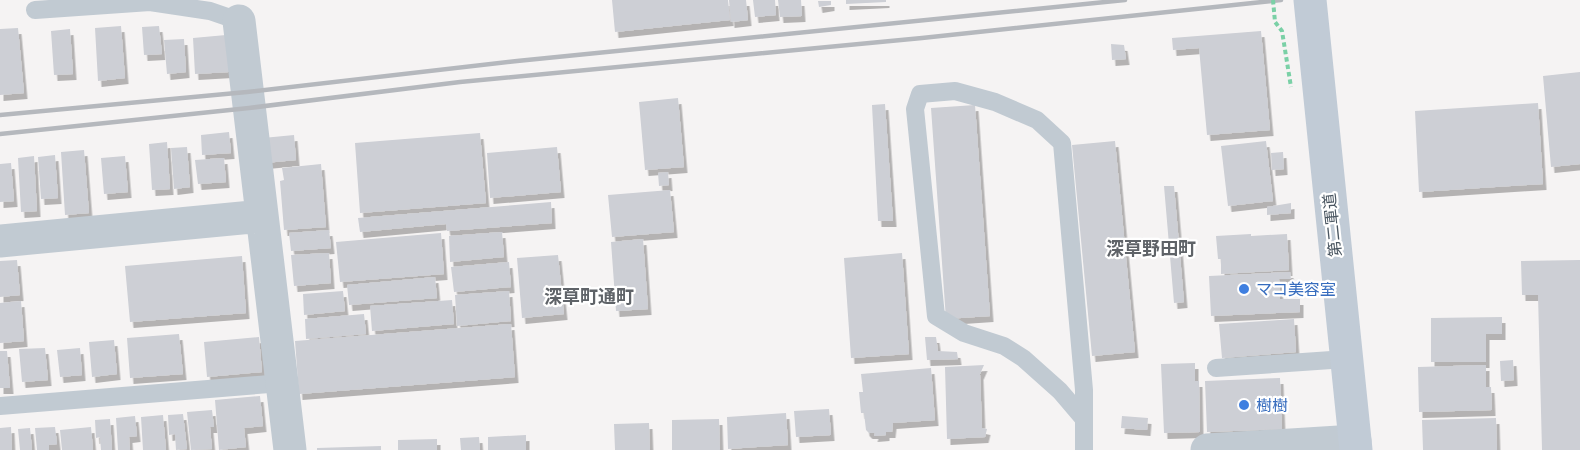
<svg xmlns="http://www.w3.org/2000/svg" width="1580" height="450" font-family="Signika,'Noto Sans JP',sans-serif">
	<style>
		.building { fill: #cdcfd5; filter: url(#shadow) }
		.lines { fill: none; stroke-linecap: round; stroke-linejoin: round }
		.lane { stroke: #c1cad2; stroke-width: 18 }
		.street { stroke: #c1cad2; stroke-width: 33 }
		.secondary { stroke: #c1cbd6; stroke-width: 33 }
		.rail { stroke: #b5b8bd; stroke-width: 4.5 }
		.path-bridge { stroke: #7ad0a6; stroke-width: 4; stroke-dasharray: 4.5 3; stroke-linecap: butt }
		.shop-dot { fill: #3f7fe0; stroke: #fff; stroke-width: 2 }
		.labels { text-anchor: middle; stroke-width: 4.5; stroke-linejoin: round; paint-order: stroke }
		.street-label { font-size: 16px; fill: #4a5661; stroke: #fff }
		.shop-label { font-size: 16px; fill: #366cbe; stroke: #fff; text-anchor: start }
		.neighbourhood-label { font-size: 18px; font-weight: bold; fill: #5f6368; stroke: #fff }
	</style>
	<defs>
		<filter id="shadow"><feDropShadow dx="3.5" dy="6" stdDeviation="0" flood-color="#0004"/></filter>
	</defs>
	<rect width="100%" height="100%" fill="#f5f3f3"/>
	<path class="building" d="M612,0H728L730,20L615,32Z
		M729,0H746L748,20L731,22Z
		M753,0H775L776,15L755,17Z
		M778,0H801L802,16L780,17Z
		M846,0H886V2L846,4Z
		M818,1H831V5L819,7Z
		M121,26L125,78L98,81L95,28Z
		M159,26L162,54L144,55L142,27Z
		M18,28L24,93L0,95V29Z
		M70,29L73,74L54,75L51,31Z
		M1261,31L1270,130L1207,135L1199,48L1173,50L1172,38Z
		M226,35L229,72L195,74L193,38Z
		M184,39L186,72L167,74L164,40Z
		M1111,44L1124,45L1126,59L1112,60Z
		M1580,72V164L1551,167L1543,76Z
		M678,98L684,167L645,170L639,102Z
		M1538,103L1543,184L1419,192L1415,111Z
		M885,104L893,221H878L872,105Z
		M975,105L990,316L946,319L931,108Z
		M229,132L231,153L202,155L201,135Z
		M480,133L486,203L360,213L355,143Z
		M294,135L296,160L265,163L263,138Z
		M1115,141L1135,352L1092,356L1072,145Z
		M1266,141L1273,201L1228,206L1221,146Z
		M167,142L170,189L152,190L149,144Z
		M187,147L190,187L174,189L171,148Z
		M557,147L561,192L490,198L487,153Z
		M84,150L89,213L65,215L61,152Z
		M1283,152L1284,169L1272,170L1271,153Z
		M55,155L58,198L41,199L38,157Z
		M34,156L37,211L21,212L18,158Z
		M125,156L128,192L104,194L101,158Z
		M224,158L226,182L198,184L195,160Z
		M11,163L14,201L0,202V164Z
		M321,164L326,227L284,230L280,181L284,180L282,168Z
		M668,172L669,185L659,186L658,173Z
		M1164,186H1174L1184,302L1174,303Z
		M670,190L674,232L612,237L608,195Z
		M551,202L552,223L447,231L446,224L360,232L358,218Z
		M1291,203V213L1267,215V207Z
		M329,230L331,248L291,251L289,233Z
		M502,232L504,257L450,262L449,236Z
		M441,233L444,274L340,282L336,242Z
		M1251,234V236L1287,234L1289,270L1221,274V259H1218L1216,236Z
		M643,239L648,309L616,311L611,242Z
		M329,253L331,283L294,286L291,255Z
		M902,253L909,354L851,358L844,258Z
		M558,255L564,314L522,318L517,258Z
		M242,256L246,313L130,322L125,266Z
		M17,260L20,295L0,297V261Z
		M1580,260V450H1542L1538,295H1522L1521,261Z
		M509,262L511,287L454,292L451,267Z
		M1290,272L1291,279H1279L1280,299H1300V312L1211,316L1209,276Z
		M435,277L437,298L349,305L347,285Z
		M343,291L345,311L304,315L303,294Z
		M509,291L511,321L457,326L455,295Z
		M452,300L454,324L372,331L370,306Z
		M21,301L24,341L0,343V303Z
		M364,314L366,334L306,339L305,319Z
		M1502,317V334H1486V362H1431V318Z
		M1294,319L1296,352L1222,358L1219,324Z
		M511,324L515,377L299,394L295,341Z
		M179,334L183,374L130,378L127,338Z
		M259,337L262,372L207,377L204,342Z
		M925,337H936L938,351L957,352L958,359L927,360Z
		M114,340L117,374L92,377L89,342Z
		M45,348L48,380L22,382L19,349Z
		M80,348L82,375L60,377L57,350Z
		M0,351H7L10,388H0Z
		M1513,360L1514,380L1501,381L1500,361Z
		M1195,363V381H1199L1200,432L1164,433L1161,364Z
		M984,365L980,374L982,428L987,429L985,437L947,439L945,367Z
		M1486,365V387H1491L1492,410L1419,412L1418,367Z
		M931,368L935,420L893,423L892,432H886V435L874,436L875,433H869L866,430L864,413H861L859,392H863L861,374Z
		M1280,378L1282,429L1207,432L1205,381Z
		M260,396L263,426L244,428L246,447L219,450L215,400Z
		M829,409L831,435L796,437L794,411Z
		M212,410L214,427H210L212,449L191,450L187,412Z
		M786,413L788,445L728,449L727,417Z
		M183,414L187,449L176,450L175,434L169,435L168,415Z
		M163,415L166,450H143L141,417Z
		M135,416L137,436L129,437L130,450H118L116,418Z
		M1122,416L1148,418L1147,430L1121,428Z
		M1496,418L1497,450H1423L1422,420Z
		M110,419L112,450H101L100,437L96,438L95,420Z
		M719,419L720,450H672V420Z
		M649,423L650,450H615L614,424Z
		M11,427L12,450H0V428Z
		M55,427L57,444L49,445V450H37L35,428Z
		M91,427L93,450H62L60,430Z
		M30,428L32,450H20L18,429Z
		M526,435V450H488V437Z
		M479,437L480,450H461L460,438Z
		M437,439V450H398V440Z
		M381,446V450H317V448Z"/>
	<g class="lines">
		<path class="lane" d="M35,10L150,2L210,11L239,21
			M1216,368L1346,359
			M0,406L282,383
			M1083,418L1060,391L1023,358L1004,346L964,333L936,316L915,109L920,94L955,91L995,102L1037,120L1062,143L1084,390V450"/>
		<path class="street" d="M239,21L290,450
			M0,241L262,216
			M1207,450L1355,441"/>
		<path class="secondary" d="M1310,0L1356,450"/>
		<path class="rail" d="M0,115L247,92L517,61L1125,0
			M0,134L249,108L460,82L922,38L1281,0"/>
		<path class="path-bridge" d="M1273,0L1275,22L1282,31L1291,87"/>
	</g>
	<g class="shop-dot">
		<circle cx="1244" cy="289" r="6"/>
		<circle cx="1244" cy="405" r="6"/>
	</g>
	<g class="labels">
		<g class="street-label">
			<text transform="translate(1332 225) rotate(-96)" y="6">第二軍道</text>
		</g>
		<g class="shop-label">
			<text x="1256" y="295">マコ美容室</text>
			<text x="1256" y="411">樹樹</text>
		</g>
		<g class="neighbourhood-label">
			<text x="1151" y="255">深草野田町</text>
			<text x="589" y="303">深草町通町</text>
		</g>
	</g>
</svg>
